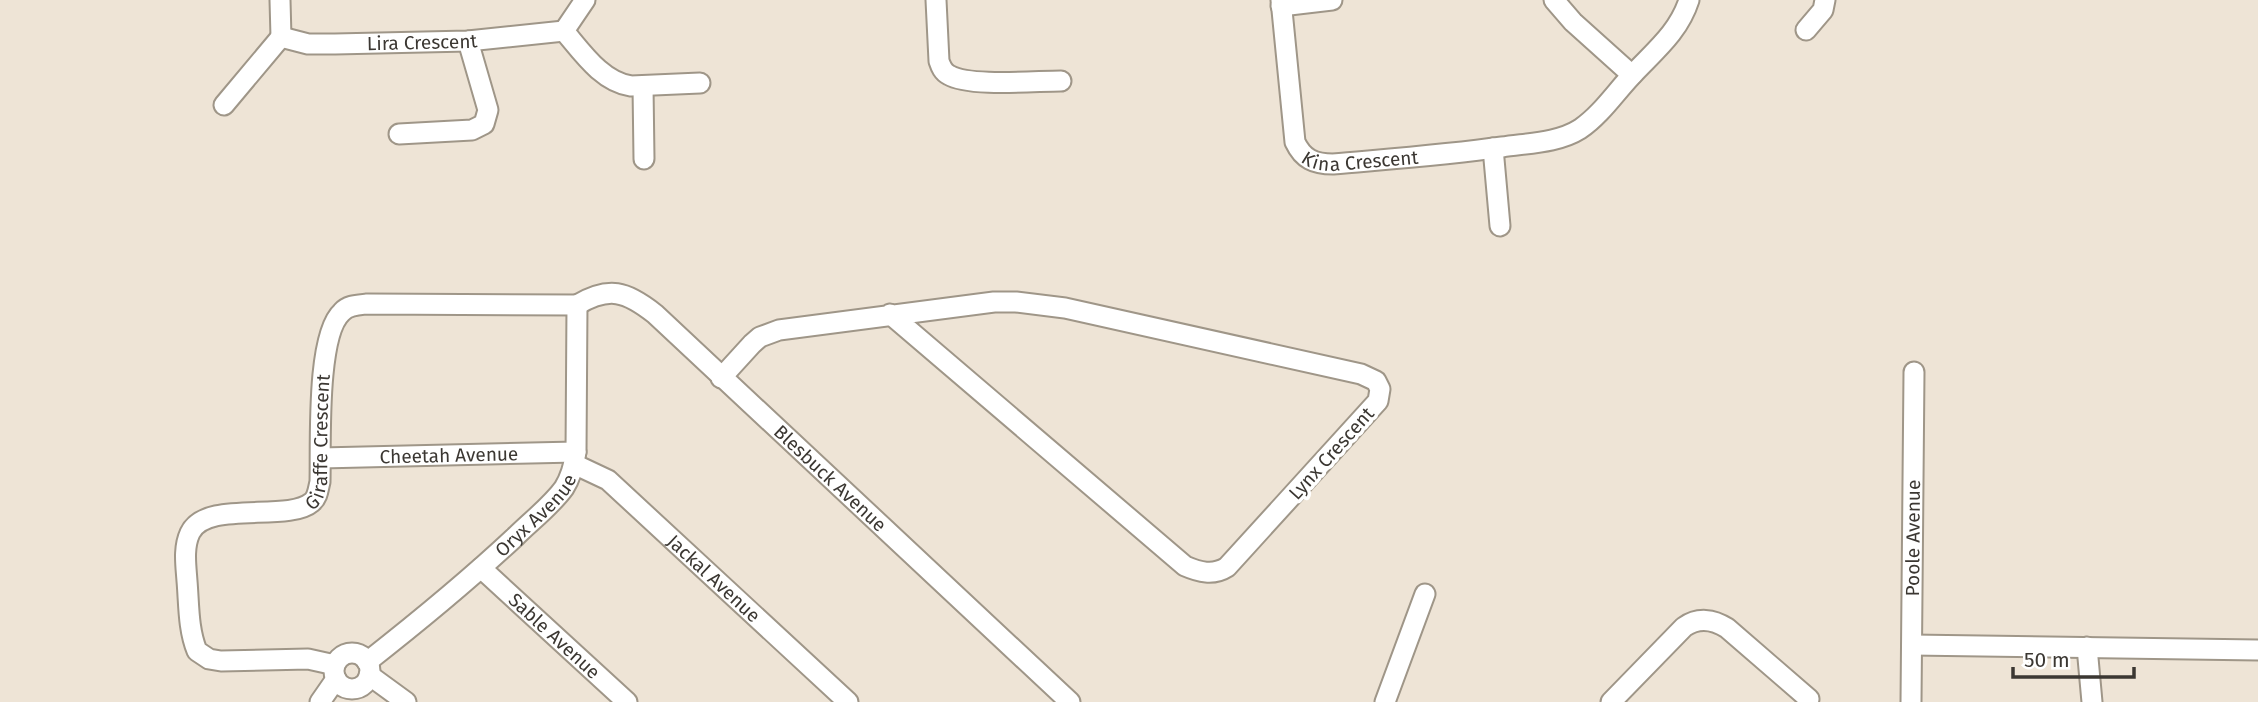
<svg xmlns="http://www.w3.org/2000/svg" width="2258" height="702" font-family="'Fira Sans',sans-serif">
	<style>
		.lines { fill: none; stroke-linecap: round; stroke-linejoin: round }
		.minor-casing { stroke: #9f9688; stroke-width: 23 }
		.minor { stroke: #fff; stroke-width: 19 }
		.labels { text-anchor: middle; stroke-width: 7; stroke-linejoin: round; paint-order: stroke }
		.street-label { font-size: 19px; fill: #3b3732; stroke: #fff }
	</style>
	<rect width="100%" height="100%" fill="#eee4d6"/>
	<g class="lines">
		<g class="minor-casing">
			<g id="minor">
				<path d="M280,0L281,37"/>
				<path d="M936,0L939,61C941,67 943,72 949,75C969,87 1035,81 1061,81"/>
				<path id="s1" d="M1281,0L1295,142C1303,159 1314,164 1333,164C1389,159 1446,155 1502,147C1528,143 1558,143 1580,129C1602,114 1617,90 1635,72C1657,49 1679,31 1689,0"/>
				<path d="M1554,0L1573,22L1632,75"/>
				<path d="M1281,6L1332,0"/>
				<path d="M1806,30L1823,10L1825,0"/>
				<path d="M564,31C582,52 602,82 631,86L700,83"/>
				<path d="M564,31L585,0"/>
				<path id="s2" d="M281,37L308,44H335L468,41L564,31"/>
				<path d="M643,86L644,159"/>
				<path d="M224,105L281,37"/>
				<path d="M399,134L472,130L484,124L488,110L468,41"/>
				<path d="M1493,148L1500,226"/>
				<path id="s3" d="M577,305C609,286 626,291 655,314L1070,702"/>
				<path d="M721,378L752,344L760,337L779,330L994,302H1016L1065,308L1361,374L1376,381L1380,389L1378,401L1227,567C1213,576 1199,572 1185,566L890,314"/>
				<path id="s4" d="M321,458L576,452"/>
				<path id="s5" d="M574,464L608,480L848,702"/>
				<path id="s6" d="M481,568L627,702"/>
				<path d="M1912,645L2258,650"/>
				<path d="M2087,647L2092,702"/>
				<circle cx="352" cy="671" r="18"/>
				<path id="s7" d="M367,662C418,622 468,581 515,537C531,521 551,506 564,488C571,477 574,465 576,452L577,305"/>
				<path id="s8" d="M335,665L308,659L221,661L209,659L197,651C188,629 189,604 187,581C186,566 183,548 190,533C206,499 288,523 312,502C318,497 318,489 320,482C321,445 316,335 342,312C348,305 358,305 367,304L577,305"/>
				<path d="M369,675L406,702"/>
				<path d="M320,702L336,679"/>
				<path d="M1385,702L1425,594"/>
				<path d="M1611,702L1684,627C1698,617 1713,619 1727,628L1809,699"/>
				<path id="s9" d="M1911,702L1914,372"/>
			</g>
		</g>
		<use href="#minor" class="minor"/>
	</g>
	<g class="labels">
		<g class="street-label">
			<text dy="7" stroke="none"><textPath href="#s2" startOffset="142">Lira Crescent</textPath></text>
			<text dy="7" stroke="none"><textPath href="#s1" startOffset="217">Kina Crescent</textPath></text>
			<text dy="7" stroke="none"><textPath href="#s8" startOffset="453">Giraffe Crescent</textPath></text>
			<text transform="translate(1331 453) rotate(-48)" y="7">Lynx Crescent</text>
			<text dy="7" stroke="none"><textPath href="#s4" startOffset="128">Cheetah Avenue</textPath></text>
			<text dy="7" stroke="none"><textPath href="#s3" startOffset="326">Blesbuck Avenue</textPath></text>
			<text dy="7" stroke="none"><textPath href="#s7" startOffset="224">Oryx Avenue</textPath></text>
			<text dy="7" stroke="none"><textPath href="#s9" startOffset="164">Poole Avenue</textPath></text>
			<text dy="7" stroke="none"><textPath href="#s5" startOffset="182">Jackal Avenue</textPath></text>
			<text dy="7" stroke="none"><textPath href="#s6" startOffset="100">Sable Avenue</textPath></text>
		</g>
	</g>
	<path d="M2013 667v10h121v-10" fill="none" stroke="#3b3732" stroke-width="3.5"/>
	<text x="2024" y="667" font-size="21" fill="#3b3732" stroke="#ffffff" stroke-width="5" paint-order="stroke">50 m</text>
</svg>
